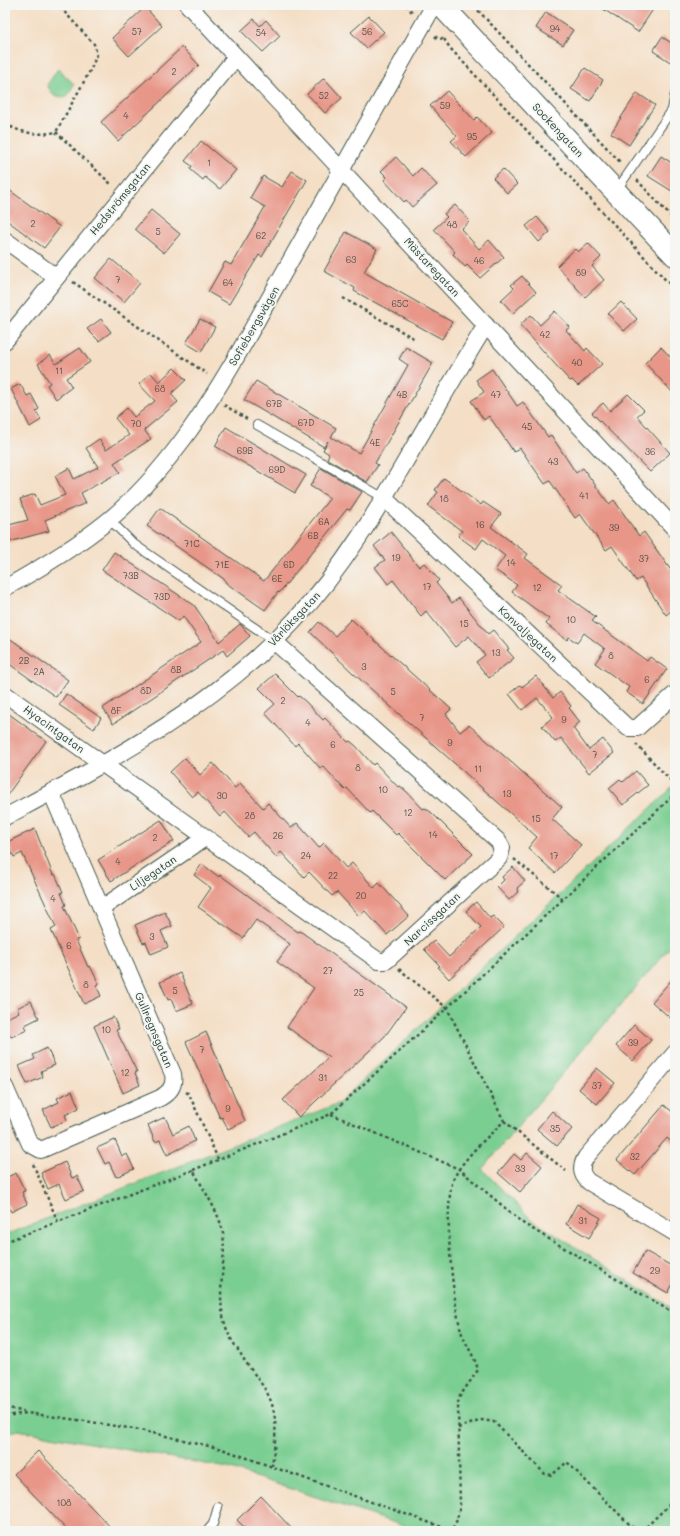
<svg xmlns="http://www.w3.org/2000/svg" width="680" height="1536" font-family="Mali,sans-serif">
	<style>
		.park { fill: #7ace91; stroke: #4c8662 }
		.building { fill: #e89688 }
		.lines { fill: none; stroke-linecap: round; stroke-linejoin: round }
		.lane-casing { stroke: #3f554a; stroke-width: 10 }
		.street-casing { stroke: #3f554a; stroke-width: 18 }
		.secondary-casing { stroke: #3f554a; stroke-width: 24 }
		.path { stroke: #3f554a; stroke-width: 2.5; stroke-dasharray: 3 3; stroke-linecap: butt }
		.lane { stroke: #fff; stroke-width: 8 }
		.street { stroke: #fff; stroke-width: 16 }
		.secondary { stroke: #fff; stroke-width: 22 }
		.labels { text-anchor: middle; stroke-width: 4; stroke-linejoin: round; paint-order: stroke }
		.number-label { font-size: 9px; fill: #515349 }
		.street-label { font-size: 11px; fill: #1f3d34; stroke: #f6f6f2 }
	</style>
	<rect width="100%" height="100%" fill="#f6f6f2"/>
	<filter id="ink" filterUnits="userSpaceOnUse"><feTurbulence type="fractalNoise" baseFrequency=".025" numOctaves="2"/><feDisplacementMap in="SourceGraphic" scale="8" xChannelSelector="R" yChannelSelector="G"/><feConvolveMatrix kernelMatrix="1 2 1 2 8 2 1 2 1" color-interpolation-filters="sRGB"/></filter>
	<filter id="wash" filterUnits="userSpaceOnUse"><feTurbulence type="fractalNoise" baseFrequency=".012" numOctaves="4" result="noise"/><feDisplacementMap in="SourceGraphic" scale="16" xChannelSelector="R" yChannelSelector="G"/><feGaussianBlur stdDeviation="0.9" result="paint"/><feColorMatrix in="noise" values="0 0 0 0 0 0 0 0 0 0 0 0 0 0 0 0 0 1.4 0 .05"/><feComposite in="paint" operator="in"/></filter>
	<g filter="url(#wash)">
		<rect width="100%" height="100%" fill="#f4dec5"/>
		<path class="park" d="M58,69L74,84L67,97L54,96L47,85Z
			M675,785V941L482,1169L532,1220L675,1310V1531H419L228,1468L18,1430L5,1434V1235L339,1103Z"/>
		<g id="blocks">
			<path class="building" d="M597,5H656L638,32Z
				M145,7L162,26L129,56L112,38Z
				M546,12L573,30L563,45L536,28Z
				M369,16L384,32L366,48L351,32Z
				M254,19L260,26L266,20L280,36L263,52L241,31Z
				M662,37L675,45V65L653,51Z
				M182,47L199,65L118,141L101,122Z
				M585,68L603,80L590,101L571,89Z
				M324,78L342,98L325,113L307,94Z
				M447,91L474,120L477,117L492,133L466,157L451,141L457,136L430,106Z
				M637,93L655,105L629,145L611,133Z
				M201,141L236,170L220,189L205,177L203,180L190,169L192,166L185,161Z
				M661,156L675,165V193L648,176Z
				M396,157L413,176L421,168L437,185L412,207L406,200L404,202L384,180L387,177L381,171Z
				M503,169L517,184L507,193L493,178Z
				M292,171L307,180L262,257L259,255L229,304L208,292L225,262L231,265L265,207L250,198L263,176L282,187Z
				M5,187L60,227L44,248L5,219Z
				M455,205L470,221L461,229L479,249L489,240L504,257L480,278L467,265L465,267L453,254L455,252L434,229L447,217L444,214Z
				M151,210L180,234L164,253L135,229Z
				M537,217L550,232L539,242L526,226Z
				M346,232L377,249L364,272L452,322L442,339L354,291L355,288L324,271Z
				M588,243L601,257L592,266L604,280L585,297L557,266L575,249L578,252Z
				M111,259L140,283L124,302L95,278Z
				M522,276L536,292L513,313L501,300L514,288L511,285Z
				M621,302L637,319L624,331L608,314Z
				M555,311L570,327L566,330L585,351L587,348L602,364L578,386L572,380L570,381L520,325L531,315L540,325Z
				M101,319L111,332L99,341L87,329Z
				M200,319L215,327L201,352L186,343Z
				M406,347L433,363L375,463L378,465L367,482L327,459L329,454L323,450L328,441L324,447L244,400L256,381L336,428L331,437L359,453L408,365L399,359Z
				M661,347L675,362V395L645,363Z
				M80,348L90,362L66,378L72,387L56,399L47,385L50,383L38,364L50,355L56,364Z
				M174,368L186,380L171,394L178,402L144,430L151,439L114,463L120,472L81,493L86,503L45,520L49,531L5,543V526L28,520L20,499L35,494L40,505L65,495L55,476L69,468L74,479L98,467L86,448L99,439L106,450L129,435L115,418L127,408L134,417L155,401L139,384L151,373L159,382Z
				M492,369L517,406L523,402L548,437L551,435L576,473L583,468L609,504L614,500L639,536L644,532L670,569L675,565V608L666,615L641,578L636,581L612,546L606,550L580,514L575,518L550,481L545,484L520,448L514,452L489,416L484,420L471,401L484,392L476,380Z
				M20,384L27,396L31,394L39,409L36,411L41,420L30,427L11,389Z
				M628,394L644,410L637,416L670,453L650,472L592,413L603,403L610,411Z
				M226,427L306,475L295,493L215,446Z
				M321,468L362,492L350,510L347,509L279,593L278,592L265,610L226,583L224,579L147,526L160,508L264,581L330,498L310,486Z
				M444,478L481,505L483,502L501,514L491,527L528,554L525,558L562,585L558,590L596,617L592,621L647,661L650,657L667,669L643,704L626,692L629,687L595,663L605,649L584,633L577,643L569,637L567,640L546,624L549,619L512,592L517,585L495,570L505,556L483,539L476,549L458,536L462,531L428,506L438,492L435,490Z
				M391,532L419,567L424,563L439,580L436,583L452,603L459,598L488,634L493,630L509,649L507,650L514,658L489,678L476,662L485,655L469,636L455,647L426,611L421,616L393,580L388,584L375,567L385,560L374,546Z
				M114,552L194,605L219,642L240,624L250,636L227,656L223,650L113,724L103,708L201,642L183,616L179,621L102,570Z
				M351,619L451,709L446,714L460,732L469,725L562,807L552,819L581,845L555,873L528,848L537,837L353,673L310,632L319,622L335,636Z
				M5,635L68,680L56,697L5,661Z
				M275,674L298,697L299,696L306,702L323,720L325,718L348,742L350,741L356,746L373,765L375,763L398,787L400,786L406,791L423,809L425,808L432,813L473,854L445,880L398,833L396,835L372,811L370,813L347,788L345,790L323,766L320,768L298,743L295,746L265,713L275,704L259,688Z
				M536,676L553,698L560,692L571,706L569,708L580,722L573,728L589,750L603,739L614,753L589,773L561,738L555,742L542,726L553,717L537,698L522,710L509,694L520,685L522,687Z
				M66,694L101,718L94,729L59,705Z
				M5,711L46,741L5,798Z
				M185,758L200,775L213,763L235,788L240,783L263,808L268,803L291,828L297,823L319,848L324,843L346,868L352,863L374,888L379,883L409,916L387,935L365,911L359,916L337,892L332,896L309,872L304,877L281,852L276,857L254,832L248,837L225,812L220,817L198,792L192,797L170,772Z
				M636,771L648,785L623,805L609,788L620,779L623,782Z
				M161,820L174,841L111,881L98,860Z
				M35,829L53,875L55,874L63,892L61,893L66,905L64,906L79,939L76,940L88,967L90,966L99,984L96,985L101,996L84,1004L51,930L56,927L22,853L14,857L7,842Z
				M202,864L219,877L220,875L298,932L300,931L406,1007L385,1036L299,1117L283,1100L329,1057L287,1027L314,988L277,962L290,944L256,920L243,938L198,907L211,888L194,875Z
				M513,867L525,881L517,888L519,891L509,900L497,887L504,880L502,877Z
				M476,902L490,918L493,916L504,927L449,979L438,967L440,966L424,949L434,941L449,957L481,927L466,911Z
				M165,912L172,926L161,931L168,947L151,954L146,942L143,943L135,925Z
				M180,973L193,1004L176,1011L171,999L168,1000L160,982Z
				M675,976V1022L652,1002Z
				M31,1001L39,1018L25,1025L27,1030L11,1037L5,1024V1019L19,1012L17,1008Z
				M113,1017L119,1029L116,1030L137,1072L135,1073L140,1085L123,1093L94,1026Z
				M634,1025L651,1040L633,1061L616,1046Z
				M206,1032L245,1121L228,1129L222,1117L220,1118L186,1042Z
				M47,1048L55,1065L41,1071L43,1077L27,1084L19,1066L35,1059L33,1055Z
				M597,1068L615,1083L597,1104L579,1089Z
				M72,1091L79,1108L65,1115L67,1120L51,1127L43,1110L59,1102L57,1098Z
				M664,1105L675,1114V1145L667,1138L635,1175L617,1160Z
				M552,1111L572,1129L557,1146L537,1129Z
				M165,1117L173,1134L189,1126L195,1141L167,1155L160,1140L155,1142L148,1125Z
				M115,1140L122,1156L127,1154L134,1169L116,1177L109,1162L105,1164L97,1148Z
				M527,1153L542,1166L520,1192L498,1173L514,1154L521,1160Z
				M65,1162L72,1178L77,1176L84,1191L66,1199L59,1184L48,1189L41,1173Z
				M16,1173L25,1191L22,1192L27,1204L11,1212L5,1199V1178Z
				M577,1204L601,1218L589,1238L566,1224Z
				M645,1251L675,1268V1280L668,1293L633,1273Z
				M38,1451L114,1531H68L14,1474Z
				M261,1496L294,1531H248L237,1520Z"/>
		</g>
	</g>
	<g filter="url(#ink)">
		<use href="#blocks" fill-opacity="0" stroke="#3f554a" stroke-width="1"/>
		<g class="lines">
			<g class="lane-casing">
				<path id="lane" d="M616,191L672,110L675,94
					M257,425L384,498
					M109,519L134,544L274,641
					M207,1531L213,1524L218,1507"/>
			</g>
			<g class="street-casing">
				<path id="street" d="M188,5L675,529
					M5,240L56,277
					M5,341L236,57
					M384,498L628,728H637L675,694
					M5,588C41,568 77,546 109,520C165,473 206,410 242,347L434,5
					M5,694L373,957L379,961H386L499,858L502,848L498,841L274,641
					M5,817C108,762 213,708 294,621C345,567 382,502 419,438C441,400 463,362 486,325
					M102,908L205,838
					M675,1053L586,1157C580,1167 580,1174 589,1182L675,1233
					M5,1087L30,1144L41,1150L160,1098C170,1092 175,1086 173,1074L51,792"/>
			</g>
			<g class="secondary-casing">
				<path id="secondary" d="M441,5L675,255"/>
			</g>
			<path class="path" d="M406,5L412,12
				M474,6L621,163
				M435,36L437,38L444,39
				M444,39L450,48L675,290
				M5,124C22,133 37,136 56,132L91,69L97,54L94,44L58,5
				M56,132L112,185
				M637,180L675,221
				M73,282L207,374
				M343,298L415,339
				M224,405L247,419
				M636,744L675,785
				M514,859L563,899
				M399,969L447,1008L504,1121C487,1138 465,1156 454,1178C442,1203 453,1306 462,1334C467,1347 475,1357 478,1370L460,1396L458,1403L460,1506L457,1520L451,1531
				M186,1092L189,1094L218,1159
				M331,1114L459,1169L524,1224L675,1314
				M504,1121L566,1171
				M33,1164L58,1222
				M193,1170L331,1114L447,1008L675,794
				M5,1242L193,1170C201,1185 221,1216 223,1233C227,1267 214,1295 227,1330C230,1339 237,1348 242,1356C249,1368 259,1379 266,1391C280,1414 275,1441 272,1466
				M5,1407L24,1412
				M5,1416L27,1413L85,1421L140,1430L222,1449L453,1531
				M458,1428L482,1420L494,1422L545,1474L552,1475L567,1462L636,1531
				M642,1531L675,1499"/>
			<use href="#lane" class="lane"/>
			<use href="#street" class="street"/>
			<use href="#secondary" class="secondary"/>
		</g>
	</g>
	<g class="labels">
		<g class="number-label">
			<text x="555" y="32">94</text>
			<text x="137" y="35">57</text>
			<text x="367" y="35">56</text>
			<text x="261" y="36">54</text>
			<text x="174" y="75">2</text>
			<text x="324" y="99">52</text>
			<text x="445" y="109">59</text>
			<text x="126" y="119">4</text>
			<text x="472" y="140">95</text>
			<text x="209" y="166">1</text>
			<text x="33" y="227">2</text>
			<text x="452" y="228">48</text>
			<text x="158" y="235">5</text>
			<text x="261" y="239">62</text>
			<text x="351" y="263">63</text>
			<text x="479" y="264">46</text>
			<text x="581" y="276">89</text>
			<text x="118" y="283">7</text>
			<text x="228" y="286">64</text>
			<text x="400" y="307">65C</text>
			<text x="545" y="338">42</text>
			<text x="577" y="366">40</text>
			<text x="59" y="374">11</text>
			<text x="160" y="392">68</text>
			<text x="402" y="398">4B</text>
			<text x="496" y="398">47</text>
			<text x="274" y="407">67B</text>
			<text x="306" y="426">67D</text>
			<text x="136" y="427">70</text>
			<text x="527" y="430">45</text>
			<text x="375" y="446">4E</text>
			<text x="245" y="454">69B</text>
			<text x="650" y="455">36</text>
			<text x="553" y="465">43</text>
			<text x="277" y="473">69D</text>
			<text x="584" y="499">41</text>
			<text x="444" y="502">18</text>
			<text x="324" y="525">6A</text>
			<text x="480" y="528">16</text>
			<text x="614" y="531">39</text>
			<text x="313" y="539">6B</text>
			<text x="192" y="547">71C</text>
			<text x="396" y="561">19</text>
			<text x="644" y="562">37</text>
			<text x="511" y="566">14</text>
			<text x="222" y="568">71E</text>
			<text x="289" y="568">6D</text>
			<text x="131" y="579">73B</text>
			<text x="277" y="582">6E</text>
			<text x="427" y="590">17</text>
			<text x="537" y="591">12</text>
			<text x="162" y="600">73D</text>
			<text x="571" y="623">10</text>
			<text x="464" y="627">15</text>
			<text x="496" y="656">13</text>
			<text x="611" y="659">8</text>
			<text x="24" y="664">2B</text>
			<text x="364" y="670">3</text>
			<text x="176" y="673">8B</text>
			<text x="39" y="675">2A</text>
			<text x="647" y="683">6</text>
			<text x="146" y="694">8D</text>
			<text x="393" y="695">5</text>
			<text x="283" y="704">2</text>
			<text x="116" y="714">8F</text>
			<text x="422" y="721">7</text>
			<text x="564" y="723">9</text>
			<text x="308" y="726">4</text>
			<text x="450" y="746">9</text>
			<text x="333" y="748">6</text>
			<text x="595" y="758">7</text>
			<text x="358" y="771">8</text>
			<text x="478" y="772">11</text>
			<text x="383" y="793">10</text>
			<text x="507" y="797">13</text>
			<text x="222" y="799">30</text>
			<text x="408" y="816">12</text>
			<text x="250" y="819">28</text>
			<text x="536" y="822">15</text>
			<text x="433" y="838">14</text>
			<text x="278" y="839">26</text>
			<text x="155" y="841">2</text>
			<text x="306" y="859">24</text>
			<text x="554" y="859">17</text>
			<text x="118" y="865">4</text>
			<text x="333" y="879">22</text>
			<text x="361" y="899">20</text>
			<text x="53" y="902">4</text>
			<text x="152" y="940">3</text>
			<text x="69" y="949">6</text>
			<text x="328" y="974">27</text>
			<text x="86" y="988">8</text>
			<text x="175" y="994">5</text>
			<text x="359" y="996">25</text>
			<text x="106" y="1033">10</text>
			<text x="633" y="1046">39</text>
			<text x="202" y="1053">7</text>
			<text x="125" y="1076">12</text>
			<text x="323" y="1081">31</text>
			<text x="597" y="1089">37</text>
			<text x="228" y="1112">9</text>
			<text x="555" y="1132">35</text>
			<text x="635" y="1160">32</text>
			<text x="520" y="1172">33</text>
			<text x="583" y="1224">31</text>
			<text x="655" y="1274">29</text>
			<text x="64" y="1506">108</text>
		</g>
		<g class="street-label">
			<text transform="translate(558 130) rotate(47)" y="4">Sockengatan</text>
			<text transform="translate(120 199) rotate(-51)" y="4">Hedströmsgatan</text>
			<text transform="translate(432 267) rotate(47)" y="4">Mästaregatan</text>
			<text transform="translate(254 326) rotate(-60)" y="4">Sofiebergsvägen</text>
			<text transform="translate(294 619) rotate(-47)" y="4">Vårlöksgatan</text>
			<text transform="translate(528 634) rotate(43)" y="4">Konvaljegatan</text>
			<text transform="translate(54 729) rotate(36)" y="4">Hyacintgatan</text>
			<text transform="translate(153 873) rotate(-34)" y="4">Liljegatan</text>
			<text transform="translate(432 919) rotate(-43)" y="4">Narcissgatan</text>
			<text transform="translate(154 1030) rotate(67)" y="4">Gullregnsgatan</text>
		</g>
	</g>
	<rect width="680" height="1536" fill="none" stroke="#f6f6f2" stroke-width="20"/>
</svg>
